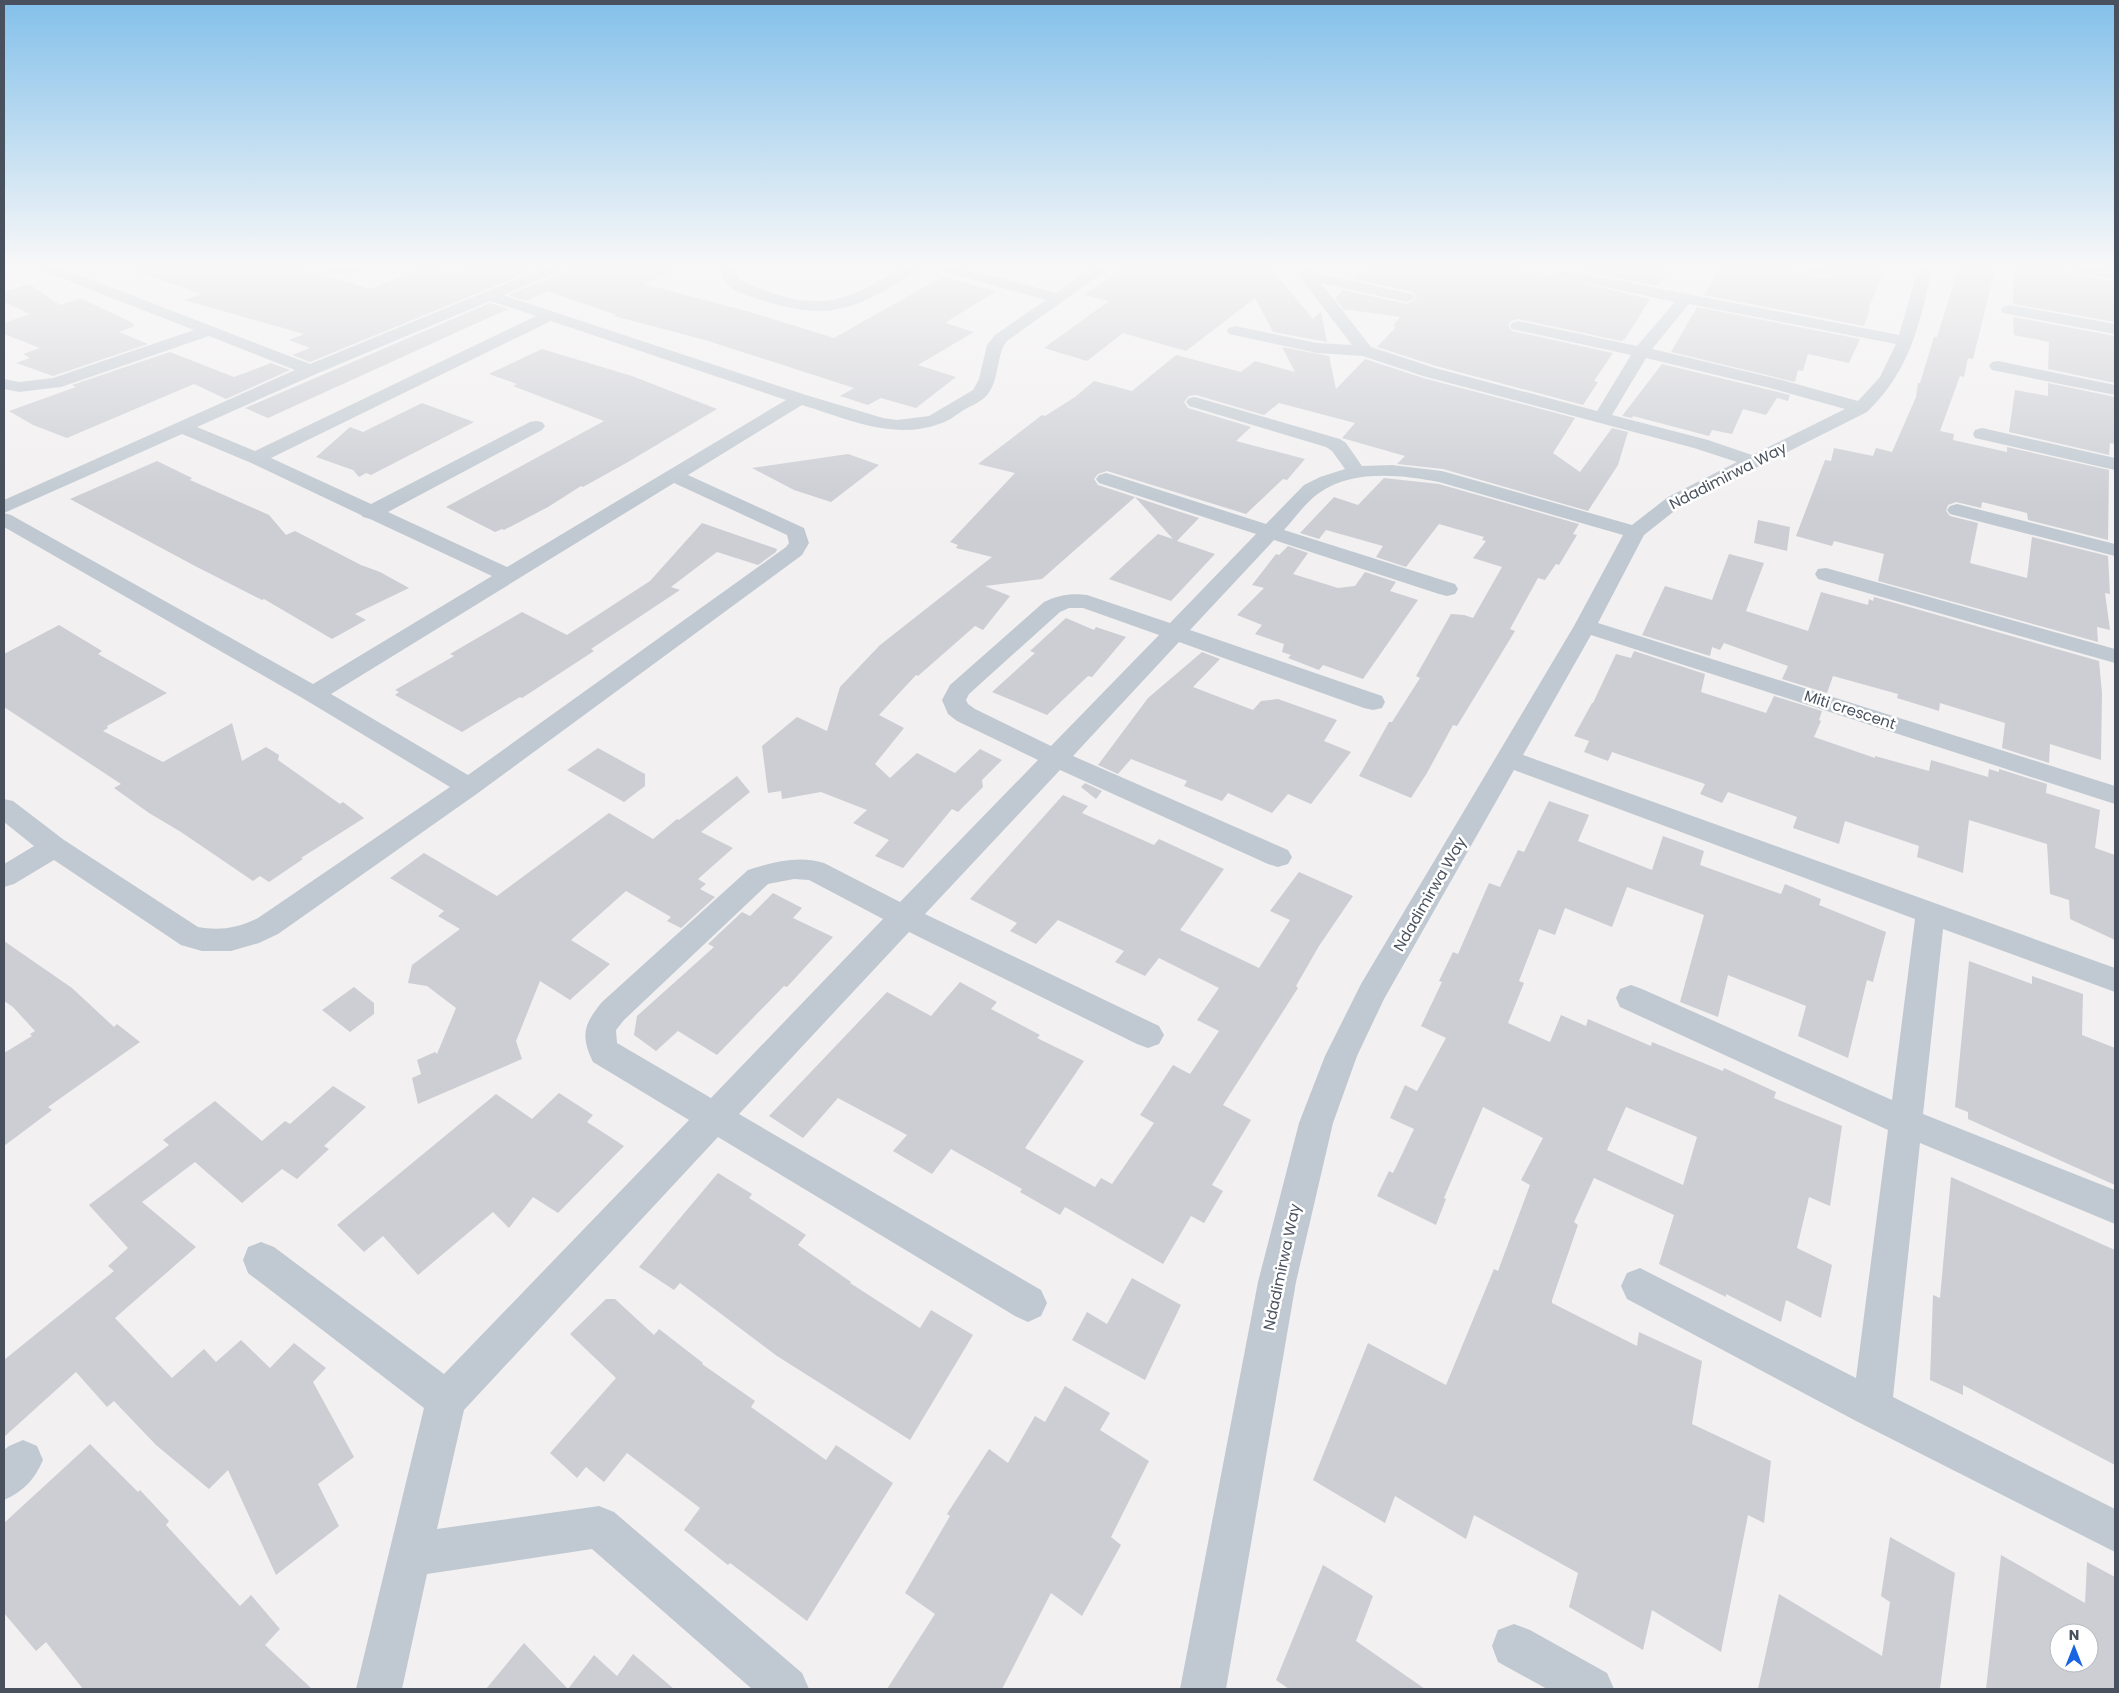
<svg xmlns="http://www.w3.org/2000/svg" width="2119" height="1693" font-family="Poppins,sans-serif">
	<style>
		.building { fill: #ccced4; fill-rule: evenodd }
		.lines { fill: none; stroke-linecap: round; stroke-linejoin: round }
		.minor { fill: #c0c9d1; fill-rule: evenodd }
		.labels { text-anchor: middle; stroke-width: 5; stroke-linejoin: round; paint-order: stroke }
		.street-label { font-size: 15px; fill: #48515d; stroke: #fff }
	</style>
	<rect width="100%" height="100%" fill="#f2f0f0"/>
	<path class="building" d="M131,266H298L370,289L425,266L454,273L472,266H544L310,362L292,355L310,348L289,340L304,334L184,300L202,294L130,270Z
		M569,266H684L644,284L753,313L834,338L942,277L996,291L945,323L974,332L918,365L956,377L916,408L881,398L868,405L840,396L854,388L705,340L614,316L617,315L547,291L526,301L508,295L566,271Z
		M1127,266H1269L1313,319L1321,311L1327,342L1273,332L1255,298L1186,351L1123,333L1087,361L1044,348L1109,301L1084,295Z
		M1367,266H1508L1650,299L1625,339L1621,341L1518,319L1511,321L1508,325L1512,331L1613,353L1594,381L1598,382L1583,405L1436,366L1377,347L1396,327L1393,326L1400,317L1343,309L1335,298L1343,290L1407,304L1413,301L1417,297L1412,292L1353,279Z
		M1585,266H1671L1658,286L1584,272Z
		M1721,266H1790L1794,271L1825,277L1830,276L1834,272L1832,267L1829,266H1885L1883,269L1885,270L1868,309H1870L1864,326L1704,295Z
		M1959,266H1996L1973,359L1968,358L1964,377L1960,376L1940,431L1954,434L1953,440L2007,452V447L2109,470L2108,540L2028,520L2027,513L1982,502L1981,508L1956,502L1948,505L1946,511L1950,516L1978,523L1970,563L2027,578L2032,537L2108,556L2110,594L2105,593L2110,630L2097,627L2098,642L1878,581L1884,554L1834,541L1832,546L1796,536L1825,460L1831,461L1834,448L1873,456L1876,448L1892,452L1916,397L1918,383H1920L1934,337H1937Z
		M2013,266H2057L2061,271L2115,281V322L2013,304Z
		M29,284L60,305L80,298L135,324L132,325L135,326L119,332L148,344L53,376L16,363L30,358L23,354L40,348L4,334V323L30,314L4,302V292Z
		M490,303L508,309L268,418L245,408Z
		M1697,307L1860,339L1849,363L1808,354L1803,371L1798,370L1795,382L1671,352Z
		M2013,317L2115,336V383L2048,369L2049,342L2014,335Z
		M1282,347L1329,356L1336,389L1365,359L1423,378L1575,418L1553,453L1580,472L1612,428L1628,432L1618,465L1588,511L1443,469L1397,464L1405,456L1342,438L1355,423L1279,403L1264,415L1196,395L1189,396L1184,402L1188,408L1251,427L1236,441L1305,459L1287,480L1283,479L1246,514L1107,471L1098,474L1094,479L1098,485L1199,518L1177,541L1215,554L1171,601L1109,579L1158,534L1173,539L1135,497L1042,579L985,586L1010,596L983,630L975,626L918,676L916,675L879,715L904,728L875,764L890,778L917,753L955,773L980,749L1002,760L982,780L983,787L958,812L952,809L903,868L875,856L889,840L853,823L867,810L821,792L782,799L781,791L768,793L762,746L797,717L827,731L840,687L880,645L992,557L956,548L958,545L950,542L1015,473L978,464L1042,415L1045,416L1075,397L1094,381L1132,391L1176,355L1241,372L1255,361L1295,372Z
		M542,349L632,376L717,409L628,462L583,487L581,486L548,507L504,530L502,529L495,532L446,507L604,421L513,386L517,384L489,374Z
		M170,352L234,377L271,363L290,370L226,399L194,384L67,438L33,425L9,411L76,387L72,385Z
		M1662,364L1770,390L1790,395L1788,401L1777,398L1766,415L1743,409L1732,434L1712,430L1709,436L1633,416L1632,418L1622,416Z
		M2048,383L2115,397V444L2110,443L2109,455L2009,432L2015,390L2048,396Z
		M422,403L474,422L371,475L366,473L359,477L353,470L316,457L350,427L363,432Z
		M848,454L879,465L831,502L794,490L752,468Z
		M157,461L192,478L190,480L269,515L286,535L295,531L361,565L380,572L409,588L355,614L366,620L332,639L264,599L262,600L195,566L70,499Z
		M1384,478L1439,484L1579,524L1573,534L1577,535L1559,565L1556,564L1545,580L1538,578L1510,629L1515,631L1457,726L1453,725L1427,773L1411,798L1359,776L1389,722H1392L1420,678L1416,676L1451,614L1464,615L1473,618L1502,567L1473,558L1486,541L1482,540L1484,537L1439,524L1406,567L1376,557L1383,546L1326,530L1319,539L1300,533L1334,497L1358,505Z
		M1758,520L1790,527L1787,551L1754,543Z
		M702,523L777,549L776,552L758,565L717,552L671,587L680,590L591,649L594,651L522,698L520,697L462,732L395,695L399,692L395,690L454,656L450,654L522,612L567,635L650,581Z
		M1288,546L1308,553L1293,574L1338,588L1355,586L1365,572L1396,582L1390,591L1418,600L1363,679L1323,665L1319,670L1288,658L1291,655L1282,652L1284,644L1255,634L1262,625L1237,615L1264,588L1252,585L1276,554L1279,555Z
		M1729,554L1764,563L1746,611L1808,631L1821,592L1868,605L1869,599L1873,601L1874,597L2099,661L2102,693L2101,760L2050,744L2049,763L2002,748L2005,723L1940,703L1939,711L1897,698L1898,694L1833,676L1827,693L1782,679L1788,666L1724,643L1720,650L1712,647L1710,656L1642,635L1665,586L1712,600Z
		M1066,618L1094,630L1096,627L1126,637L1092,677L1088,676L1047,715L992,692L1035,653L1030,651Z
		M59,625L102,651L98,654L167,693L107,726L108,728L103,731L163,762L232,723L242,761L266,747L279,755L278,760L340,804L343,802L364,818L301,858L303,859L269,882L260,876L253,881L181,832L149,813L114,788L121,784L4,707V654Z
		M1634,651L1705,674L1701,692L1766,713L1774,696L1822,711L1819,720L1821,721L1814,737L1875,758V756L1929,771L1931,760L1988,777L1989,769L1999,772V769L2047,784L2046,793L2100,810L2095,848L2115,855V940L2070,919L2069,900L2050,894L2047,844L1969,820L1963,873L1917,857L1919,846L1845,821L1839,844L1793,828L1797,817L1728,792L1722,803L1700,794L1705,784L1612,752L1608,761L1584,752L1589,741L1574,736L1592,703H1593L1616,654L1631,658Z
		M1202,652L1220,659L1193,687L1253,710L1261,701L1278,699L1337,720L1324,741L1351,752L1311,804L1288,794L1272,813L1228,793L1222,801L1184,786L1187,781L1131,759L1118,774L1098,765L1148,698Z
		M598,748L645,774V786L624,802L567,770Z
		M737,776L750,792L701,832L733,848L698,879L706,884L700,889L715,897L681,928L667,921L671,917L626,891L571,940L610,964L570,1000L540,981L516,1041L522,1059L418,1104L412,1078L421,1074L417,1060L435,1052L437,1054L456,1008L427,986L408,983L412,965L460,929L438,916L444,911L390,878L424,853L497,896L609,813L653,839L677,819L679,820Z
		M1085,783L1102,791L1096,799L1081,787Z
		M1063,795L1088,806L1082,813L1154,845L1159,839L1224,869L1180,930L1259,968L1290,920L1270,911L1299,872L1353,896L1319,946L1296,986L1298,988L1223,1105L1251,1120L1212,1185L1223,1191L1204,1223L1191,1216L1163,1264L1065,1207L1060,1215L1020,1192L1022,1189L951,1149L932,1174L893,1151L907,1135L838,1098L803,1138L769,1116L887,992L931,1016L960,982L997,1002L991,1009L1040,1035L1037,1038L1084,1061L1025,1148L1095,1187L1101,1178L1112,1184L1154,1123L1140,1115L1173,1065L1190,1074L1219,1031L1197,1020L1219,988L1159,958L1145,976L1115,962L1124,951L1058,920L1036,944L1010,931L1017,923L970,899Z
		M1549,801L1589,815L1578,841L1652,870L1663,836L1704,851L1700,865L1781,894L1785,884L1821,899L1819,905L1886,932L1873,982L1867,980L1848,1058L1798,1036L1806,1006L1728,975L1718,1017L1680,1002L1704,915L1627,887L1612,927L1565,908L1555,935L1539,929L1519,981L1524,983L1508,1023L1550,1042L1561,1015L1586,1026L1588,1019L1651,1046L1652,1042L1723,1071L1724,1068L1776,1092L1774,1098L1842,1126L1830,1206L1809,1197L1797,1248L1832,1265L1821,1318L1786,1300L1781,1322L1726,1294V1297L1659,1264L1674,1215L1594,1178L1574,1222L1578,1225L1552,1300V1303L1637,1346L1639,1332L1702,1361L1692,1424L1771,1461L1764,1523L1748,1515L1721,1652L1652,1610L1643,1650L1569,1607L1578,1573L1474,1515L1466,1539L1395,1496L1385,1523L1313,1480L1368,1343L1446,1385L1494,1269L1498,1271L1530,1185L1521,1180L1543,1138L1483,1107L1444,1198L1446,1199L1436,1225L1377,1196L1389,1171L1393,1173L1414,1129L1390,1118L1405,1085L1417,1091L1446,1038L1421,1026L1442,982L1439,981L1453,952L1458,954L1489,883L1500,887L1518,850L1524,852ZM1626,1107L1697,1137L1683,1185L1607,1150Z
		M773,893L802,908L793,918L833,937L787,987L784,986L717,1055L678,1031L656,1051L634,1035L637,1016L714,947L708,944L742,912L750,916Z
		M4,941L72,988L114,1027L117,1024L140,1042L48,1107L52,1110L4,1146V1053L32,1036L30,1034L35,1031L13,1007L4,1001Z
		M1969,961L2032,984V976L2083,994L2082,1035L2115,1048V1185L1968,1119V1112L1955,1107Z
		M354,987L374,1003V1014L350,1032L322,1010Z
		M333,1086L366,1107L324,1146L329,1149L297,1179L282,1169L242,1203L195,1162L142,1202L196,1247L115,1318L172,1378L204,1349L216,1362L241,1340L270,1368L294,1343L326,1368L313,1382L354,1457L318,1484L339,1526L276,1575L228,1470L209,1489L156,1445L114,1401L107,1407L76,1372L4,1437V1360L114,1271L108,1266L128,1248L89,1205L169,1145L163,1140L215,1101L262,1141L285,1121L290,1124Z
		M559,1093L593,1115L587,1122L624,1146L558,1213L533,1197L509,1228L493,1212L418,1275L383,1236L364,1252L337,1225L496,1094L532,1119Z
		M718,1173L752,1194L749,1198L806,1235L798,1245L851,1282L850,1283L920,1328L931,1310L973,1335L910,1440L777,1356L680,1283L674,1290L639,1267Z
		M1951,1177L2115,1250V1465L1963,1385V1395L1930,1380L1933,1295L1940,1298Z
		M1132,1278L1181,1305L1145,1380L1072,1340L1087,1312L1107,1324Z
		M606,1299H615L654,1335L659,1329L703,1363L702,1364L755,1401L751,1407L826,1460L836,1445L893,1483L807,1621L730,1563L728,1565L684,1530L700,1508L627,1453L604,1482L586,1467L577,1478L550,1453L616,1378L570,1334Z
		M1065,1386L1110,1413L1100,1430L1149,1461L1111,1537L1121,1545L1082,1616L1051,1593L1002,1689H887L935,1614L905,1593L950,1516L947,1514L989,1449L1008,1463L1035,1416L1045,1422Z
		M90,1444L138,1492L140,1490L169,1521L166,1525L240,1606L251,1595L280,1629L265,1645L312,1689H83L46,1642L36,1651L4,1613V1523Z
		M1890,1537L1955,1573L1940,1689H1758L1779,1594L1882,1656L1890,1602L1881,1596Z
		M2001,1555L2085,1603L2087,1562L2115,1577V1689H1986ZM2059,1633H2089V1663H2059Z
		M1323,1565L1373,1596L1356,1641L1425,1689H1289L1276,1680Z
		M524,1643L568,1689L594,1655L617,1676L633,1654L674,1689H486Z"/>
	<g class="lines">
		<path class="minor" d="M36,266H56L310,364L548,266H567L565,269L503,295L806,395L883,418L897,420L929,416L973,390L979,379L987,345L995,335L1046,300L934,269L932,266H955L1056,293L1095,266H1112L1007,341C996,354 1000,378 988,394C982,402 970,406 962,411C955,416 947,422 939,424C894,441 845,418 802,405L688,475L804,528L809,543L802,555L478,793L278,934L259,943L231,951H202L181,945L54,860L14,884L4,887V864L34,846L4,822V799L13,801L64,840L198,927C220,931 238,928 258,918L450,787L304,699L4,527V500L295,370L209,336L61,387L19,392L4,389V379L19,382L53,378L194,330L38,269ZM490,301L536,316L255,451L197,427L316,374ZM551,321L786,400L507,567L388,512L542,430L545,426L542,422L536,421L530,422L371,504L271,458ZM182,434L249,462L361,515L363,517L370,519L492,576L313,684L11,515L4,513ZM674,483L787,535L789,543L786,547L468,775L331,694Z
			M312,266H379L377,269L372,270L338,274L314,269Z
			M725,266H742L737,274L739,279C784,301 824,312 870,286C890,275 899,265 922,266C917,274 902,280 894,285C844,316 813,317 758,299C743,294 727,290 721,274Z
			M1303,266H1317L1315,273L1412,294L1415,297L1412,300L1407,302L1321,283L1371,347L1435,368L1597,411L1631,355L1512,329L1510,326L1512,323L1518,321L1637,346L1675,302L1554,276L1552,273L1554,270L1559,269L1899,335L1919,266H1933C1920,322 1911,370 1867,412L1682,505L1644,535L1598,623L2115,786V804L1591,635L1523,755L2115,968V992L1943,929L1923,1114L2115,1190V1224L1920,1143L1893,1397L2115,1509V1552L1858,1422L1627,1299L1621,1286L1627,1273L1640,1268L1856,1378L1888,1130L1620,1007L1616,998L1620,989L1631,985L1642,989L1892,1100L1915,919L1514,770L1384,999L1357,1056L1333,1123L1296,1282L1226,1689H1180L1258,1282L1299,1123L1325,1056L1361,984L1574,626L1623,535L1439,482C1401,475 1353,469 1319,493C1306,502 1295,518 1284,530L1455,584L1458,589L1455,594L1447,596L1439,594L1274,540L1190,630L1382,696L1385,702L1382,708L1373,710L1364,708L1179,642L1073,756L1288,850L1292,857L1288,864L1278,867L1268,864L1060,770L925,914L1159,1026L1164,1035L1159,1044L1148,1048L1137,1044L909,932L739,1114L1041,1290L1047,1303L1041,1316L1028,1322L1015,1316L718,1137L464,1410L437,1529L599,1506L614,1512L802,1673L809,1689H752L592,1549L427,1574L402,1689H356L424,1408L248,1273L243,1260L248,1247L261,1242L274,1247L444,1374L689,1120L593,1062C580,1035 584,1024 602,1002L748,870C773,862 798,855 824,863L900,902L1038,760L957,721L948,714L942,700L950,685L1044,602C1058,595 1072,593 1087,595L1170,623L1256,534L1099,483L1096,479L1099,475L1106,473L1113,475L1266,524L1304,485L1320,477L1345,469L1332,451L1326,447L1189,406L1186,402L1189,398L1195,397L1340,439L1346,443L1362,466L1392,465L1442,471L1632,525L1668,497L1737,462L1694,448L1423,376L1363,356L1317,353L1229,334L1227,331L1229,328L1235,326L1317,343L1352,345L1299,276ZM1689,304L1896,344L1880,377L1858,401L1782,380L1652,349ZM1646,358L1770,388L1845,409L1752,455L1708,440L1612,415ZM1069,608H1083L1159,635L1051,746L975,709L968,704L966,700L969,694L1060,612ZM794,879L809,880L883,919L711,1098L617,1043L616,1030L624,1020L768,884Z
			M1792,266H1821L1830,268L1832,271L1830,274L1825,275L1794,269Z
			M2059,266H2089L2115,270V279L2066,270L2061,269Z
			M2009,305L2115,324V334L2003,313L2001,310L2003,307Z
			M1998,361L2115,385V395L1992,370L1989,366L1992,362Z
			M1982,428L2115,458V470L1975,438L1973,434L1975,430Z
			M1957,504L2115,544V556L1950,514L1947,510L1950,506Z
			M1826,568L2115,649V663L1818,579L1815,574L1818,569Z
			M23,1440L37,1446L43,1460C35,1479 23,1492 4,1500V1450L9,1446Z
			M1514,1624L1530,1630L1607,1673L1614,1689H1547L1498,1662L1492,1646L1498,1630Z"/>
	</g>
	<linearGradient id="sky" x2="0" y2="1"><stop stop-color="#83c0ea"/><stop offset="0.53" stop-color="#f9f8f8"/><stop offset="1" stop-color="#f9f8f8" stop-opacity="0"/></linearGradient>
	<rect width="2119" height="503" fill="url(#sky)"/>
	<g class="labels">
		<g class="street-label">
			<text transform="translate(1728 476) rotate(-27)" y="5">Ndadimirwa Way</text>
			<text transform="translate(1850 710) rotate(18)" y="5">Miti crescent</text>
			<text transform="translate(1430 894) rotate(-60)" y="5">Ndadimirwa Way</text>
			<text transform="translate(1282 1267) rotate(-78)" y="5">Ndadimirwa Way</text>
		</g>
	</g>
	<rect width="2119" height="1693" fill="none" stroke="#48515d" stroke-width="10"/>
	<g transform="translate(2074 1648)"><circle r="24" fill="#ffffff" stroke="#b6b9be"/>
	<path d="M0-4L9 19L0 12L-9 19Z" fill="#1a63e2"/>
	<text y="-8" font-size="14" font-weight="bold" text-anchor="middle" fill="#48515d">N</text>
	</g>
</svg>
